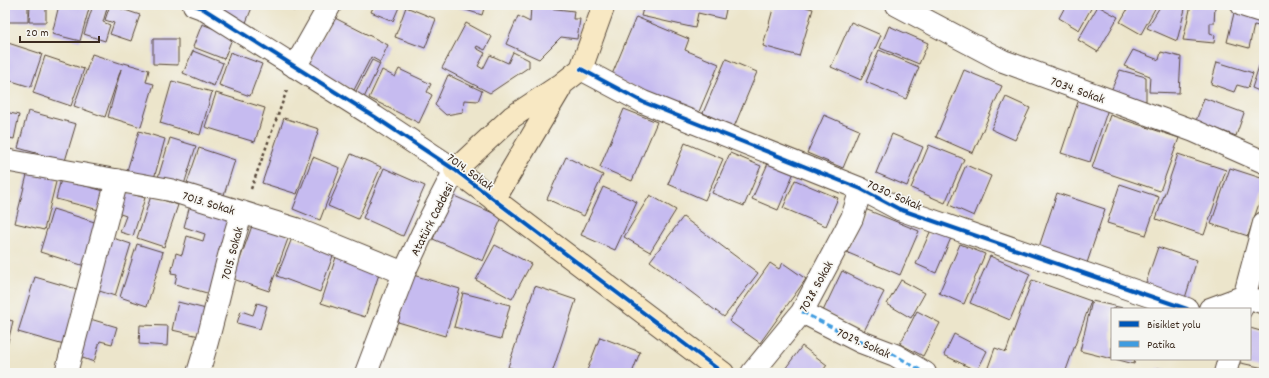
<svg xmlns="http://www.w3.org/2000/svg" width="1269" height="378" font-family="Dekko,sans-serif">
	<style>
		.building { fill: #c6bbf0 }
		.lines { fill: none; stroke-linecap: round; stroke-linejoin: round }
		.street-casing { stroke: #564638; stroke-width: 24 }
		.secondary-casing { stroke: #564638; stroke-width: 24 }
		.path { stroke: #564638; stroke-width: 2.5; stroke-dasharray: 3 3; stroke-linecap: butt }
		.street { stroke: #fff; stroke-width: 22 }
		.secondary { stroke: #f8e8c3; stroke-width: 22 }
		.quiet { stroke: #3f9ce0; stroke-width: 3; stroke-dasharray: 6 3; stroke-linecap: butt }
		.cycleway-casing { stroke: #f6f6f2; stroke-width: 6 }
		.cycleway { stroke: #0057b8; stroke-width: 4 }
		.labels { text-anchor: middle; stroke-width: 3.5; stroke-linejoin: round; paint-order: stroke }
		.street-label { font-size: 13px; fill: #3b2a1e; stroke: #f6f6f2 }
	</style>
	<rect width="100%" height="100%" fill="#f6f6f2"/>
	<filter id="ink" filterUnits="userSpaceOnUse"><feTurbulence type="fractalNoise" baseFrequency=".025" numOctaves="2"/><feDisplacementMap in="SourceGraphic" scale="8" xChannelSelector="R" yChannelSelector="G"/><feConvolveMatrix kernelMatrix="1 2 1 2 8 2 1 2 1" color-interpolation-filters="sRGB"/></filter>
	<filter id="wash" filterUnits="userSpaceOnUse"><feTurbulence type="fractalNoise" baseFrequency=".012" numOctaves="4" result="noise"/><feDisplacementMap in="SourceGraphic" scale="16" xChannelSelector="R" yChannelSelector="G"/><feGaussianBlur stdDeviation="0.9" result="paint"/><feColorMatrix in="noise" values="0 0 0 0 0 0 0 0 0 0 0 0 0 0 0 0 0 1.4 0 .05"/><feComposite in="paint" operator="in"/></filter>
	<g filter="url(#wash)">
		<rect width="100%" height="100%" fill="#ece5cb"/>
		<g id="blocks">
			<path class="building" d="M5,5H28V22H5Z
				M30,5H46V22H29Z
				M59,5H90L80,41L52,34Z
				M93,5H108L103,22L110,25L105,41L84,34Z
				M110,5L140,15L131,41L110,34L114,23L105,20Z
				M200,5H253L245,25Z
				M279,5H296L294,11Z
				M374,5H400L393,21L371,12Z
				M457,5H485L482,15L456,7Z
				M644,5H727L724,19L698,13L695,28L641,16Z
				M774,5H798L813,9L799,56L763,46Z
				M1066,5H1093L1079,30L1059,18Z
				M1130,5H1157L1141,34L1120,22Z
				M1161,5H1186L1177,41L1147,28Z
				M1191,5H1208L1215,7L1214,23H1210V33L1215,35L1214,43L1183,40Z
				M531,6L574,11L573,19H580L577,39L561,37L539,59L506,44L518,16L530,22Z
				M1098,6L1118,17L1098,52L1078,40Z
				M406,7L436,19L425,48L395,37Z
				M1235,9L1264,17V27L1254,25L1249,48L1227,42Z
				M333,17L388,45L380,62L371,57L354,90L308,66Z
				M636,17L689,39L685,50L719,64L698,114L611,77Z
				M851,22L881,35L861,80L831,67Z
				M466,23L492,37L485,50L477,46L476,48L485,53L478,66L483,69L490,55L508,63L513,52L529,60V67L490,93L442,68Z
				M202,24L233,36L224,59L193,47Z
				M889,26L928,43L919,64L880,48Z
				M153,39H178V65L153,64Z
				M5,42L42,54L31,87L5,79Z
				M879,50L919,67L906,99L866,82Z
				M1133,50L1159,60L1161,52L1181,57L1179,93L1149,92L1150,76L1124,66Z
				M193,51L223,63L214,86L183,73Z
				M230,52L262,64L250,96L219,85Z
				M92,54L123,64L124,63L149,70L146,82L154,84L141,127L108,117L121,69L105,117L74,106Z
				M45,56L84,69L71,106L33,93Z
				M726,59L757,72L734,127L703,113Z
				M372,60L380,64L363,100L354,95Z
				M1217,62L1253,73L1248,88L1237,85L1234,92L1211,84Z
				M1259,66L1264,68V93L1252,88Z
				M399,69L431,84L427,92L432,95L419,123L369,98L382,70L395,77Z
				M964,70L1002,86L973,153L936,137Z
				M1120,70L1146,77V101H1126L1110,93Z
				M448,75L482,91L478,101L464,100L463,112L446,115L435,105Z
				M172,81L212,92L200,135L160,123Z
				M216,93L265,108L255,142L205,127Z
				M1006,97L1030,108L1015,140L991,129Z
				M1204,98L1244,113L1236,136L1196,121Z
				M1079,99L1108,109L1090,162L1061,153Z
				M624,109L657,122L632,181L600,167Z
				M28,111L76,124L65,161L18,148Z
				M5,112L19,115L14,139L5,137Z
				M824,115L859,130L843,168L807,153Z
				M1110,115L1179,138L1160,191L1092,168Z
				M284,118L319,129L297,194L262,183Z
				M139,131L165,139L153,182L126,174Z
				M892,134L923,147L907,186L876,173Z
				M170,138L196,146L183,188L157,181Z
				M685,143L723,159L705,200L668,184Z
				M929,145L964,159L945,203L911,188Z
				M199,148L235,160L222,201L185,189Z
				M730,153L761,166L744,206L712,193Z
				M351,154L381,167L358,219L328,206Z
				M1178,154L1226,170L1204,235L1156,219Z
				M313,157L340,168L320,220L293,209Z
				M566,157L603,175L584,216L547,199Z
				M770,159L795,170L778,210L752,199Z
				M966,165L991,176L974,216L949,205Z
				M384,168L425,186L403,236L363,218Z
				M1230,168L1264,179V189L1248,236L1211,224Z
				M28,171L57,178L44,230L15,223Z
				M61,179L104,191L99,210L56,199Z
				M795,180L838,198L826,226L783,208Z
				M1120,184L1159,197L1146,235L1107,223Z
				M603,187L637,202L615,250L581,235Z
				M119,190L145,198L133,236L120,232L126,216L112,211Z
				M1057,193L1105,209L1085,269L1037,253Z
				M452,195L502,217L483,261L433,239Z
				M650,195L676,210L650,252L624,237Z
				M151,196L178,205L164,247L137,238Z
				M190,205L235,218L214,295L175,284L177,274L171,273L176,253L182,255L187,236L203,241L205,234L184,227Z
				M53,209L101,224L88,267L40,252Z
				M865,209L919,231L900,275L846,252Z
				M683,217L758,273L724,317L650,261Z
				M253,223L289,236L269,291L233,279Z
				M934,223L954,231L936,273L916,264Z
				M107,236L131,244L115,296L90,288Z
				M292,238L334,253L320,292L277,276Z
				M137,244L163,252L147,306L120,297Z
				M960,244L985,254L964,304L939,293Z
				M495,245L531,264L512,299L476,280Z
				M1158,247L1197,260L1185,298L1145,285Z
				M990,256L1030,274L1010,320L970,303Z
				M336,257L380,271L365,317L321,303Z
				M770,263L779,269L783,263L806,279L760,343L729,321Z
				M842,271L884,292L864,331L823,311Z
				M413,275L460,289L445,336L398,322Z
				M35,277L80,290L64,345L18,332Z
				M901,280L925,293L911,318L887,304Z
				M1032,280L1091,301L1065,373H986L995,348L1006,352Z
				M535,286L576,300L552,373H527L508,367Z
				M463,293L510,305L501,339L454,327Z
				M1092,301L1123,308L1112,309V359L1080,351Z
				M178,302L210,310L204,337L172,330Z
				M257,303L267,306L260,329L237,323L241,311L253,315Z
				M917,311L940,323L923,356L900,344Z
				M87,318L117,327L112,344L100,341L94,362L77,356Z
				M5,319L13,321L6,350H5Z
				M140,325L168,326L167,346L139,344Z
				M1250,328L1264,332V368L1236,362L1237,359H1250Z
				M954,334L987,351L977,371L944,355Z
				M600,337L640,352L632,373H586Z
				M802,346L827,365L821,373H790L785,369Z
				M1115,359H1135L1134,364Z
				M1158,368L1176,373H1157Z"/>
		</g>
	</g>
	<g filter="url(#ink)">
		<use href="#blocks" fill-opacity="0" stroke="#564638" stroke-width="1"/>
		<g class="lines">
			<g class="street-casing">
				<path id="street" d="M194,5L202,8L375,117L455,170L422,234L404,273L366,373
					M897,5L1003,61L1194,131L1264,162
					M1242,5L1264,12
					M295,67L330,5
					M581,69L643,102L861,189L899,209L1187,309
					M5,160L170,190L296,229L404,273
					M1210,309L1245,296L1264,303
					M1241,309L1264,223
					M802,312L861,342L895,355L925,373
					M66,373L117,180
					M198,373C215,320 224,265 242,212
					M752,373L802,312L852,218L861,189
					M1225,373L1229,359"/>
			</g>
			<g class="secondary-casing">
				<path id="secondary" d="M604,5L581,69L562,84L512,117L455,170L723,373
					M494,200L560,89"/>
			</g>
			<path class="path" d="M251,189L287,90"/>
			<use href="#street" class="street"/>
			<use href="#secondary" class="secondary"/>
			<path class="quiet" d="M802,312L861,342L895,355L925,373"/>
			<g class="cycleway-casing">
				<path id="cycleway" d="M194,5L202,8L375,117L455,170L723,373
					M581,69L643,102L861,189L899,209L1187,309"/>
			</g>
			<use href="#cycleway" class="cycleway"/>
		</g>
	</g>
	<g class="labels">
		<g class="street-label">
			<text transform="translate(1078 89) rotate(20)" y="5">7034. Sokak</text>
			<text transform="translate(471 171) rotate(36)" y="5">7014. Sokak</text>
			<text transform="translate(895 194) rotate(24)" y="5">7030. Sokak</text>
			<text transform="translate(209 202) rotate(17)" y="5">7013. Sokak</text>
			<text transform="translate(431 219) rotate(-63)" y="5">Atatürk Caddesi</text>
			<text transform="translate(231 253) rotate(-75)" y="5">7015. Sokak</text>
			<text transform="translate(815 286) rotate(-61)" y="5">7028. Sokak</text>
			<text transform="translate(864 342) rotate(24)" y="5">7029. Sokak</text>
		</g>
	</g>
	<rect width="1269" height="378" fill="none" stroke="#f6f6f2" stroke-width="20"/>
	<rect x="1111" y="308" width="140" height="52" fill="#f6f6f2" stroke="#aba49d"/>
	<rect x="1119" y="321" width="20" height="6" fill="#0057b8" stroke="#aba49d"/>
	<text x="1147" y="328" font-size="12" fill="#3b2a1e">Bisiklet yolu</text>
	<rect x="1119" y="341" width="20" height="6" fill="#3f9ce0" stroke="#aba49d"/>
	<text x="1147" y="348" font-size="12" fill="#3b2a1e">Patika</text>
	<path d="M20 36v6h79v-6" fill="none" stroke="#3b2a1e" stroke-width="2"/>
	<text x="26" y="36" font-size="12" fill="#3b2a1e" stroke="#f6f6f2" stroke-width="3" paint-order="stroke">20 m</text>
</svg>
